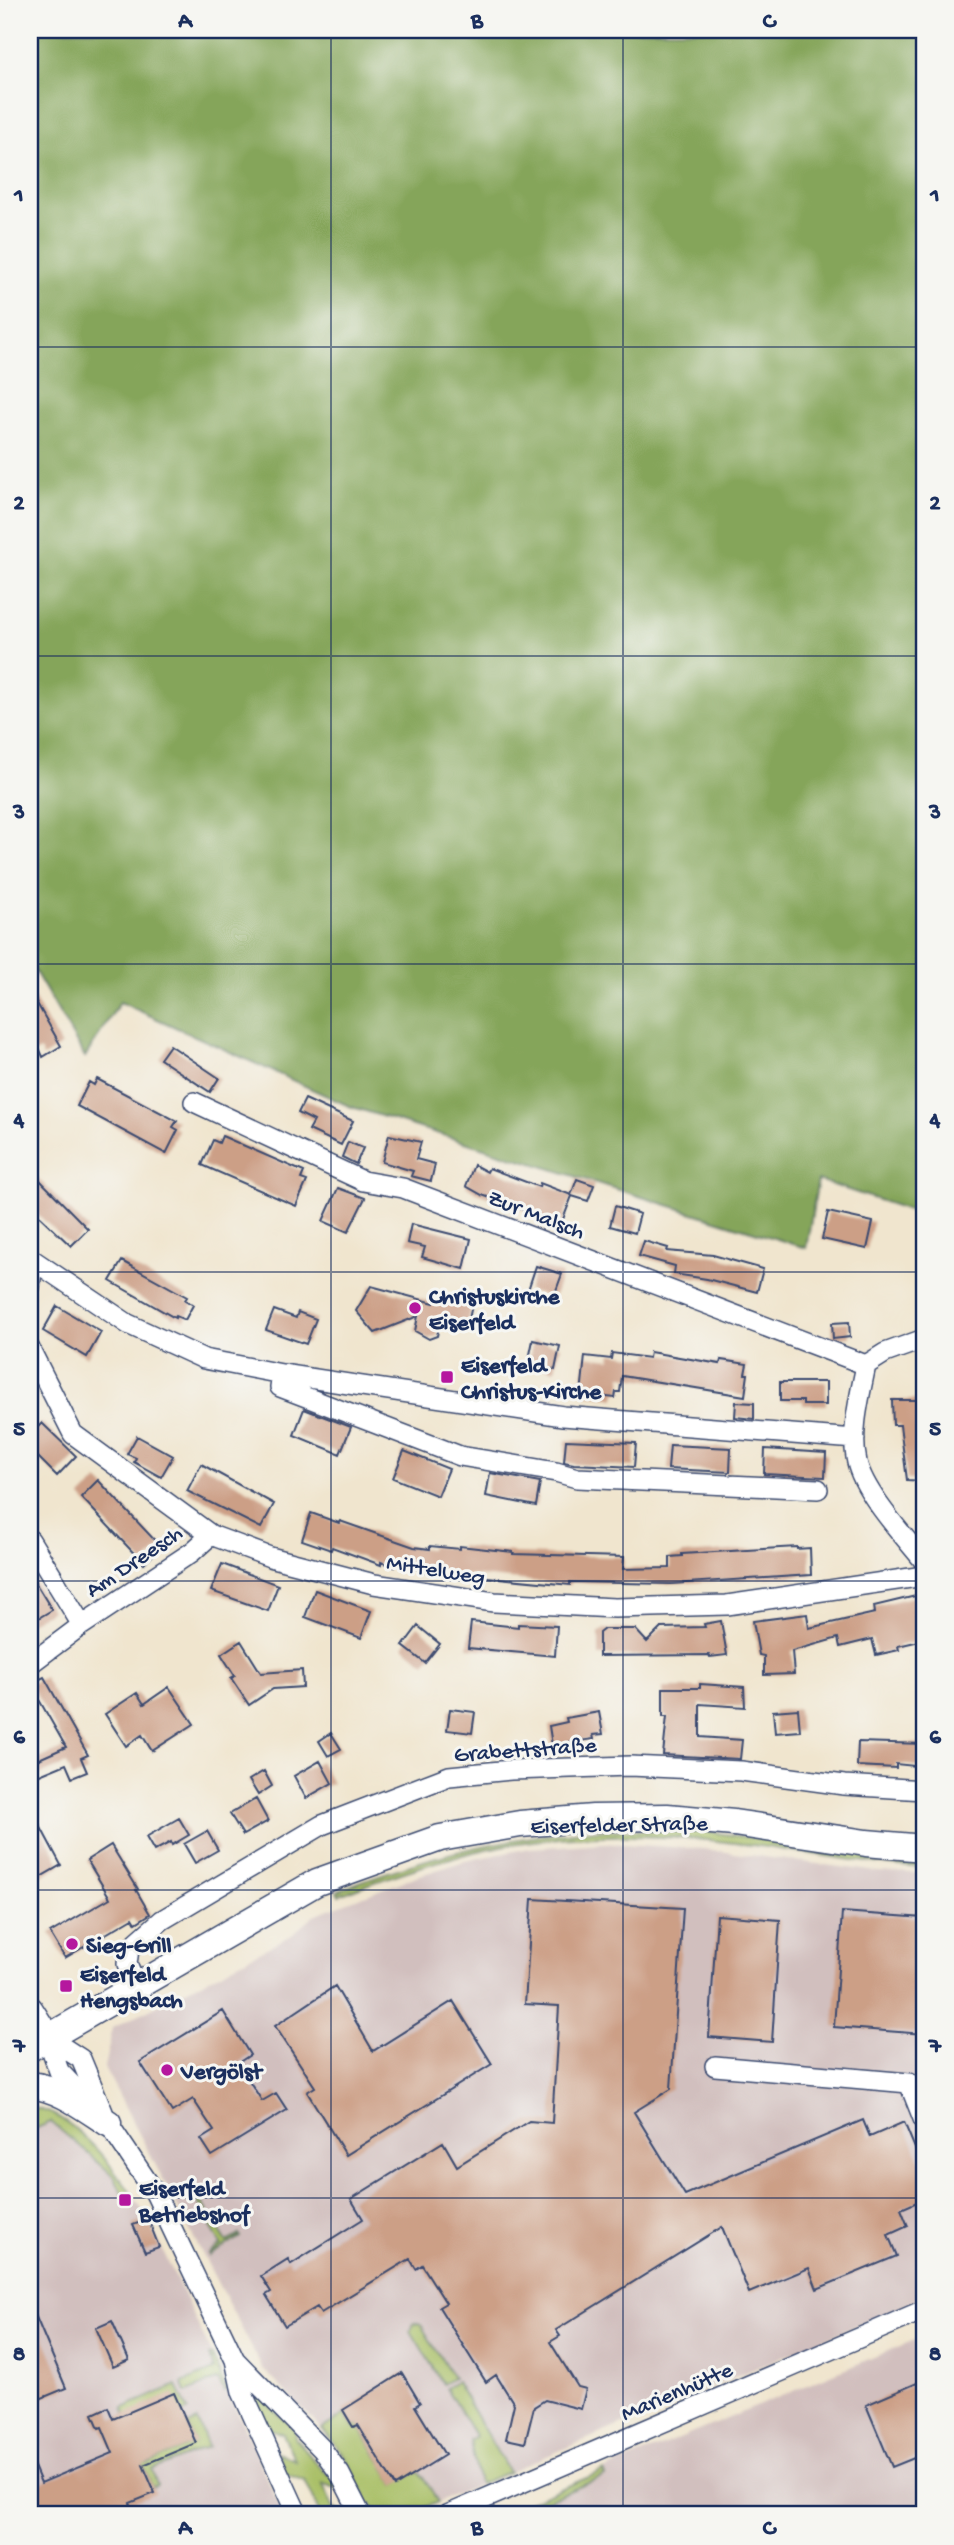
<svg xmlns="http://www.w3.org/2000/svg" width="954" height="2545" font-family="'Gochi Hand',sans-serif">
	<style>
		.industrial { fill: #d1bfbe }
		.green { fill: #a7be64; stroke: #617661; stroke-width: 2 }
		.forest { fill: #85a55a; stroke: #506a5c; stroke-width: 2 }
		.building { fill: #cc9f86 }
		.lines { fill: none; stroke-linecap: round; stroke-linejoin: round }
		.street-casing { stroke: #3b4a6f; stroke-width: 22 }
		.secondary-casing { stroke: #3b4a6f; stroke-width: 29 }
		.street { stroke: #fff; stroke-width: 19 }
		.secondary { stroke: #fff; stroke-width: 26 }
		.grid { fill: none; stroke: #1b2f5e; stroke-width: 2; stroke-opacity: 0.55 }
		.poi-dot { fill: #b5179e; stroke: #f6f6f2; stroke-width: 2.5 }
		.labels { text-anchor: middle; stroke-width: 6; stroke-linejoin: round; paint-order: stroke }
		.street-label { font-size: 23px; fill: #1b2f5e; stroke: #f6f6f2 }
		.poi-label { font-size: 23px; font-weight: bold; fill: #1b2f5e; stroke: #f6f6f2; text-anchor: start }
		.neatline { fill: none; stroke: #1b2f5e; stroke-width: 2.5 }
		.grid-label { font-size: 23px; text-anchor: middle; font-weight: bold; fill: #1b2f5e }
	</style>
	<rect width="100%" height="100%" fill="#f6f6f2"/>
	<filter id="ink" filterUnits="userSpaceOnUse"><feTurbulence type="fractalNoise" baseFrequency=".0143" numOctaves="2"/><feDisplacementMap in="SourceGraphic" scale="14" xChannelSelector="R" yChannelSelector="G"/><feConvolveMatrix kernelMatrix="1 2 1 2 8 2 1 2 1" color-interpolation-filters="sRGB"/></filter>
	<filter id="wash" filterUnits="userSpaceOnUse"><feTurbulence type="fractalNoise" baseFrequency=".00686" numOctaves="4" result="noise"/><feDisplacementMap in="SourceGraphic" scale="28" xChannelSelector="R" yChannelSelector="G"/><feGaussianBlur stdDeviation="1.57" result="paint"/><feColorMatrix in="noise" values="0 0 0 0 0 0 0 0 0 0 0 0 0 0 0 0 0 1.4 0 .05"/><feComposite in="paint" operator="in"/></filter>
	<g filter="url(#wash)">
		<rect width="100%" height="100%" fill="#f0e5ce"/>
		<path class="industrial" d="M605,1843L704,1849L878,1872L924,1873V2297L407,2515H381L372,2508L345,2456L330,2437L263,2369L104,2067L113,2028L292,1935L314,1915L417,1876L465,1861L530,1848Z
			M30,2108L49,2112L61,2118L101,2154L131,2193L148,2219L212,2355L283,2515H30Z
			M924,2336V2515H498L515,2508Z"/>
		<path class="green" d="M597,1830L708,1832L924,1860V1868C861,1864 798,1850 735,1843C674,1836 610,1833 549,1839C477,1846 406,1870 339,1895L337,1892C354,1883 374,1877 392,1871C459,1848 527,1835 597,1830Z
			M30,2108C70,2110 109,2162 131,2193L125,2200L114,2176L51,2122L30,2131Z
			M192,2186L227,2242L239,2235L240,2237L209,2256V2254L221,2245L190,2187Z
			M414,2323L421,2325L453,2378L443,2384L411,2331Z
			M212,2355L227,2391L224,2392L218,2379L186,2393L182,2383L214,2370L209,2356Z
			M456,2382L509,2472L479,2484L470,2441L476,2437L446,2388Z
			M177,2385L188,2410L183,2413L125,2414L123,2408Z
			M249,2386L295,2430V2439C307,2450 321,2473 334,2477L340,2490L322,2483L334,2509L348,2515H321L305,2481L286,2474L277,2453L295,2460L283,2434L265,2427Z
			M345,2414L353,2427L358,2425L395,2485L419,2471L438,2502L407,2515H381L368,2502L345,2456L322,2429Z
			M198,2421L208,2447L152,2470L157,2485L152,2487L141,2460L147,2464L195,2443L188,2425Z
			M603,2471L605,2476L517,2513L515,2508Z"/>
		<path class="forest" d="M30,30H924V1215L818,1180L806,1248L349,1106L120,1002L85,1057L30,963Z"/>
		<g id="blocks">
			<path class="building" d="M30,991L61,1046L43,1057L40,1050L30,1056Z
				M170,1045L219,1078L210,1092L160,1059Z
				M97,1079L177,1121L173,1127L178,1130L166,1154L77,1106L89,1082L94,1085Z
				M305,1099L353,1121L341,1145L309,1130L314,1121L298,1113Z
				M389,1135L421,1142L416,1159L435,1164L431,1181L411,1176L413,1171L382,1162Z
				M222,1136L304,1172L301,1179L307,1181L296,1206L202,1165L213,1140L219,1143Z
				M348,1142L363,1148L356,1164L342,1157Z
				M474,1165L487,1172L489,1168L539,1187L540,1183L571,1195L577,1179L594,1185L588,1201L572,1196L560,1227L529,1216L530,1212L482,1195L466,1186Z
				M30,1170L88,1229L71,1246L30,1207Z
				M338,1188L365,1198L348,1232L323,1221Z
				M615,1206L640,1214L635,1233L610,1226Z
				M828,1212L873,1222L867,1249L822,1239Z
				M411,1224L471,1239L464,1269L422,1257L425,1247L407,1243Z
				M644,1241L668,1248L667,1251L713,1255L763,1269L757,1292L707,1279L674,1274L675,1266L639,1256Z
				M122,1261L187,1297L185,1300L193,1305L185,1320L176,1316L175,1318L110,1281Z
				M536,1266L562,1274L553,1299L528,1290Z
				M371,1286L434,1303L435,1295L466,1301L472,1305L468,1324L463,1327L440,1322L437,1336L429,1339L415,1331L418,1316L375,1333L356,1311Z
				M57,1306L101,1332L87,1357L43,1331Z
				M274,1310L296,1318L298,1312L316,1319L306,1344L266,1330Z
				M849,1322L850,1337L833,1339L832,1323Z
				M533,1340L560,1346L555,1370L528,1364Z
				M650,1352L720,1364L721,1360L747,1364L745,1374H748L745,1396L622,1376L620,1392H616L615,1398L581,1394L585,1356L611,1359L612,1353L649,1358Z
				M780,1382H826V1405H803V1401H780Z
				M892,1400H924V1481L907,1480L900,1425H893Z
				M736,1402L754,1403V1419L735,1417Z
				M304,1409L351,1427L340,1454L294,1435Z
				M42,1423L76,1456L57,1476L30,1449V1435Z
				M137,1436L173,1456L161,1477L134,1462L136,1458L127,1454Z
				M566,1440L636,1443L634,1467L574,1464L564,1462Z
				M670,1445L731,1448L730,1472L668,1469Z
				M765,1449L826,1453L825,1477L764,1474Z
				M404,1451L449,1469L438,1496L393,1478Z
				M201,1464L274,1504L261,1528L187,1491Z
				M490,1473L540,1482L536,1506L486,1496Z
				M98,1480L161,1547L144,1564L81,1497Z
				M311,1513L339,1523L340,1521L414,1547L430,1549V1546L460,1549V1546L513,1552V1554L624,1557L623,1569L670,1568V1557L682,1556V1554L797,1547V1549L810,1548L811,1575L671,1584L570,1582V1585L458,1574V1576L430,1573L411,1567L395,1565L394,1567L381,1562V1565L332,1547L331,1550L302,1540Z
				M222,1564L278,1585L268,1611L211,1591Z
				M30,1574L52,1610L30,1623Z
				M315,1590L371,1611L361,1638L305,1617Z
				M924,1594V1640L898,1646L899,1650L876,1655L872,1639L840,1647L838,1638L792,1651L794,1674L764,1675V1656L759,1655L753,1621L807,1614L809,1628L875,1613L874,1606Z
				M721,1621L727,1655L710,1657L709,1655L599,1656V1633L604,1629H635L647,1642L661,1628L705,1627L704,1624Z
				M471,1622L518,1627V1624L557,1626L555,1656L468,1648Z
				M418,1626L440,1644L425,1663L403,1646Z
				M241,1641L261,1673L302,1670L303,1687L273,1689L249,1705L231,1678L235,1676L221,1654Z
				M44,1677L88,1755L81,1758L87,1772L72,1778L66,1764L30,1779V1763L66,1747L30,1684Z
				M700,1684L744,1687L745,1707L700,1704V1737L742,1740L740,1759L663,1755L667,1716H663V1688H700Z
				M169,1687L194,1724L152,1751L142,1735L126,1746L105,1714L137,1693L144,1704Z
				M450,1709L475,1712L472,1733L447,1730Z
				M798,1709L800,1731L775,1733L773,1711Z
				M599,1712L603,1734L593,1735L594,1739L552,1745L549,1726L567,1722L566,1718Z
				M331,1733L341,1749L328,1756L319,1741Z
				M858,1742L924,1744V1767L896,1764V1768L857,1766Z
				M320,1761L332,1783L306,1798L294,1776Z
				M264,1771L272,1786L258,1795L249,1780Z
				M256,1799L268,1821L243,1835L230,1814Z
				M30,1807L61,1865L30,1883Z
				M179,1818L189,1835L172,1845L171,1842L154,1851L146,1837Z
				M207,1831L218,1850L195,1863L184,1844Z
				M111,1845L138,1889L136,1890L150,1914L136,1923L133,1918L65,1958L50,1933L110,1898L87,1860Z
				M532,1899L683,1908L671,2089L634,2112L685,2195L863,2120L870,2137L904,2122L924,2170V2199L901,2209L908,2226L888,2235L897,2256L817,2289L809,2268L749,2293L722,2227L556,2330L560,2336L550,2342L578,2387L586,2389L581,2409L545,2400L534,2407L525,2443L506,2439L514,2404L496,2375L486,2382L439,2307L446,2303L422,2265L416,2269L410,2259L321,2313L317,2307L285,2326L266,2295L271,2292L261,2276L288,2259L291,2264L363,2219L351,2199L443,2142L457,2166L529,2121L552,2123L559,2006L525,2004Z
				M842,1912L924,1918V2034L834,2027Z
				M717,1915L780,1920L772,2042L709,2037Z
				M335,1986L373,2051L453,2001L492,2064L346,2155L307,2092L315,2087L275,2026Z
				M223,2011L250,2055L238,2063L262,2101L276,2093L287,2110L212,2156L201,2139L214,2131L193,2099L172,2112L140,2062Z
				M148,2219L159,2247L145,2252L133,2225Z
				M30,2303L66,2388L30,2403Z
				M112,2321L129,2360L113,2367L96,2328Z
				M402,2373L420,2403L415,2406L445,2455L395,2486L358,2425L353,2427L343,2410Z
				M924,2380V2454L892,2467L866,2405Z
				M174,2393L196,2443L143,2465L155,2493L130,2503L135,2515H30V2457L41,2483L113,2453L102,2427L99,2428L93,2414L108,2407L113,2419Z"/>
		</g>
	</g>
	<g filter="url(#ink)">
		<use href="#blocks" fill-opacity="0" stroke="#3b4a6f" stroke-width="2"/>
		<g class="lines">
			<g class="street-casing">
				<path id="street" d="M194,1102L363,1181L403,1188L866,1365
					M30,1258L128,1324L204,1359L282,1374L563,1416L855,1439
					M30,1287L33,1262
					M924,1339L885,1353L866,1365C860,1396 850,1432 857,1462C864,1493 904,1536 924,1561
					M30,1349L73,1434L211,1535L270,1557L374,1584L494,1602L615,1608L727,1605L924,1576
					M282,1374L280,1387L460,1456L556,1472L577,1478L818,1489
					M30,1540L82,1625
					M30,1664L82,1625L192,1552L211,1535
					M136,1986L127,1964L129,1949L162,1920L322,1825L449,1776L511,1770L630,1766L741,1771L844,1785L924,1790
					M47,2037L59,2071L108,2123L155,2193L235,2360L242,2392L298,2515
					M47,2037L81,2059L103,2112
					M715,2066L909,2083L924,2121
					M236,2361L322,2449L340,2474L361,2515
					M447,2515L924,2310"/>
			</g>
			<g class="secondary-casing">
				<path id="secondary" d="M30,2010L47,2037
					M30,2048L317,1882L440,1838L520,1824L593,1818L667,1817L734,1823L866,1843L924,1848
					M30,2085C60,2088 83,2107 108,2123"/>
			</g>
			<use href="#street" class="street"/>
			<use href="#secondary" class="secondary"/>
		</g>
	</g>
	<path class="grid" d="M331,30V2515M623,30V2515M30,347H924M30,656H924M30,964H924M30,1272H924M30,1581H924M30,1890H924M30,2198H924"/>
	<g class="poi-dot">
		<circle cx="415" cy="1308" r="7"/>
		<rect x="440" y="1370" width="14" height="14" rx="3.5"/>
		<circle cx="72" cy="1944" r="7"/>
		<rect x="59" y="1979" width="14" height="14" rx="3.5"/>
		<circle cx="167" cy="2070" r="7"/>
		<rect x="118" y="2193" width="14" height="14" rx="3.5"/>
	</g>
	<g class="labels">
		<g class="street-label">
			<text transform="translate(537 1213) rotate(21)" y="8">Zur Malsch</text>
			<text transform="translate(133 1560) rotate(-34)" y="8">Am Dreesch</text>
			<text transform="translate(436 1568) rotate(9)" y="8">Mittelweg</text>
			<text transform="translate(525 1748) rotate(-4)" y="8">Grabettstraße</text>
			<text transform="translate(619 1823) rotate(-1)" y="8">Eiserfelder Straße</text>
			<text transform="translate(676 2390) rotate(-23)" y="8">Marienhütte</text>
		</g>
		<g class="poi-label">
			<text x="429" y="1303">Christuskirche<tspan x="429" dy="26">Eiserfeld</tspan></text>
			<text x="461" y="1372">Eiserfeld<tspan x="461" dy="26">Christus-Kirche</tspan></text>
			<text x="86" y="1952">Sieg-Grill</text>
			<text x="80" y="1981">Eiserfeld<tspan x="80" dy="26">Hengsbach</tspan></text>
			<text x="181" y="2078">Vergölst</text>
			<text x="139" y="2195">Eiserfeld<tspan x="139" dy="26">Betriebshof</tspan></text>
		</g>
	</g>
	<rect width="954" height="2545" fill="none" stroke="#f6f6f2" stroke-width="77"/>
	<rect x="38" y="38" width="878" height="2468" class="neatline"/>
	<g class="grid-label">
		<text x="185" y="27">A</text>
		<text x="477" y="27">B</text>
		<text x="769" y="27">C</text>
		<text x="19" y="201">1</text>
		<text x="935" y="201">1</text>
		<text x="19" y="509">2</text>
		<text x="935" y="509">2</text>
		<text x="19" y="818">3</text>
		<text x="935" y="818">3</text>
		<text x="19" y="1126">4</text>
		<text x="935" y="1126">4</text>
		<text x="19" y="1435">5</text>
		<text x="935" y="1435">5</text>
		<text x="19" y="1743">6</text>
		<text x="935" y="1743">6</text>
		<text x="19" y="2052">7</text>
		<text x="935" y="2052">7</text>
		<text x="19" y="2360">8</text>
		<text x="935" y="2360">8</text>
		<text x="185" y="2534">A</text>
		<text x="477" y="2534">B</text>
		<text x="769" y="2534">C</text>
	</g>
</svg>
